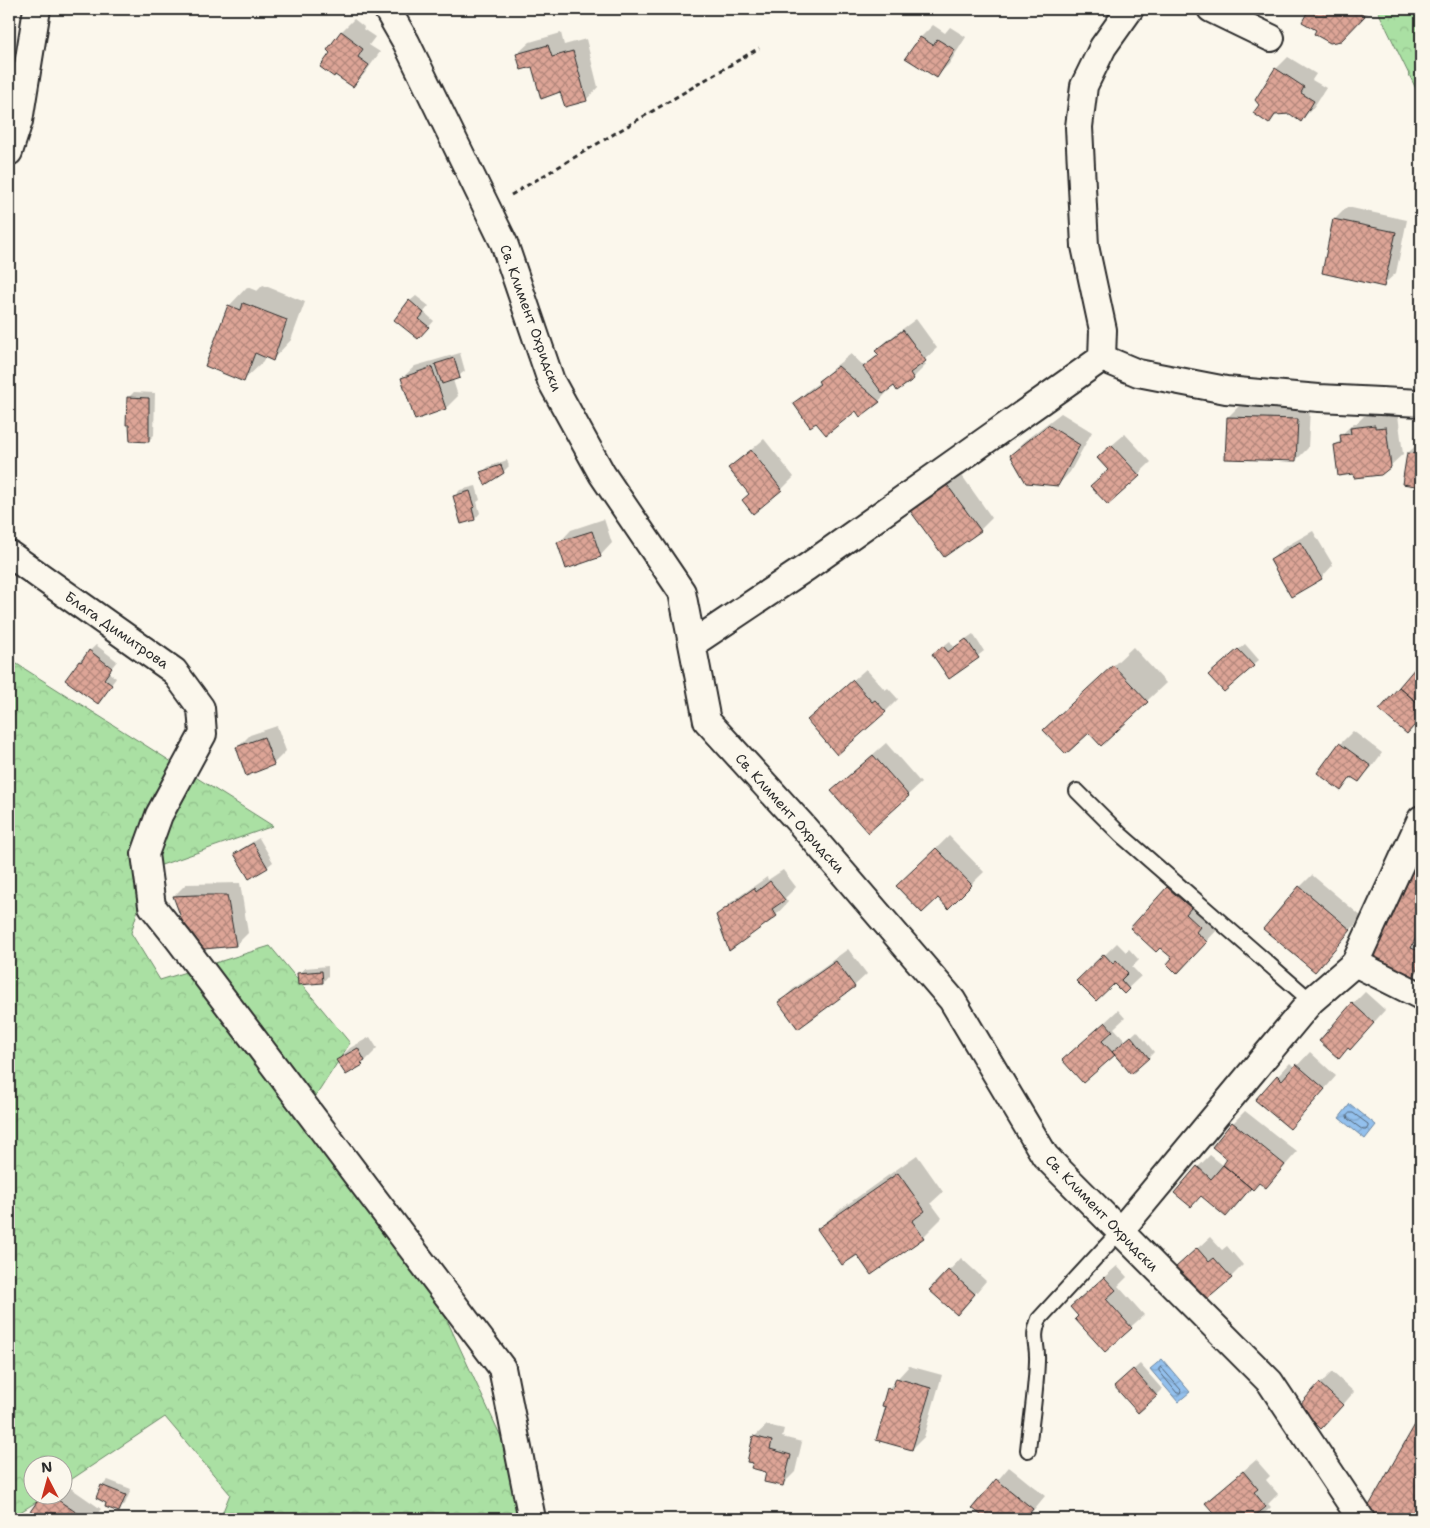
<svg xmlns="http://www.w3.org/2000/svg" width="1430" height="1528" font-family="'Shantell Sans',sans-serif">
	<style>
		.forest { fill: url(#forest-crowns); stroke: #6a8667 }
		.water { fill: url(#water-waves); stroke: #69849f }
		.shadow { fill: #0003 }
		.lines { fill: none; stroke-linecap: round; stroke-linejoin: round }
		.shore { stroke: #556779; stroke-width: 1 }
		.building { fill: url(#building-cross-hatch); stroke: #2b2b2b }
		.lane-casing { stroke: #2b2b2b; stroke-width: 18 }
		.street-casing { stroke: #2b2b2b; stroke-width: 30 }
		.path { stroke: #2b2b2b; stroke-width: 3; stroke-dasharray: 5 4; stroke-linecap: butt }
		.lane { stroke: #fbf7ec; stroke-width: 14 }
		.street { stroke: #fbf7ec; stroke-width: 26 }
		.labels { text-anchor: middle; stroke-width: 5; stroke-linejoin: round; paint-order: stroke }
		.street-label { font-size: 14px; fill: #2b2b2b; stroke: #fbf7ec }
	</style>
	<defs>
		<pattern id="forest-crowns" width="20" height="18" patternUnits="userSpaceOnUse" patternTransform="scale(1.25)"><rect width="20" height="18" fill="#aae0a3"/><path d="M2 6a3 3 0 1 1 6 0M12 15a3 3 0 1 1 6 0" fill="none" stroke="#92c08c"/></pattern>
		<pattern id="water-waves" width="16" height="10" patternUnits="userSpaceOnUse" patternTransform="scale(1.25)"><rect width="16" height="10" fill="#93c0ed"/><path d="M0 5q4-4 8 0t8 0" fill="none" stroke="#7fa5cb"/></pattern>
		<pattern id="building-cross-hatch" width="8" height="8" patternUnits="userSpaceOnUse" patternTransform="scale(1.25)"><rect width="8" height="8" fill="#dda597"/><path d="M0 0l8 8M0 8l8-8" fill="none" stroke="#b3877b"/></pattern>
	</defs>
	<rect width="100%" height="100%" fill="#fbf7ec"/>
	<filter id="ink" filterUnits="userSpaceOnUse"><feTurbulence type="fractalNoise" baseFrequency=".02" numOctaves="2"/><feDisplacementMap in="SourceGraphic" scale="10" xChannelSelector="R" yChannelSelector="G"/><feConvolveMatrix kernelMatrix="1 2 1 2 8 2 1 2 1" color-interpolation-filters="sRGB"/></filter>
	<g filter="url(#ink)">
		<path class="forest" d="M1377,9H1421V99Z
			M9,659L273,826L150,869L131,933L160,980L270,946L350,1043L303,1116L421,1264L521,1480L530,1519H220L230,1494L165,1417L63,1485L62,1466H32V1496H46L9,1519Z"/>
		<path class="water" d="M1350,1104L1376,1125L1365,1139L1339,1118Z
			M1162,1359L1190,1392L1178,1402L1150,1369Z"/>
		<path class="shadow" d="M1310,9H1371L1341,39L1303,21Z
			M354,19L364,27L363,29L375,37L369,45L380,52L365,73L353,86L332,53L328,50L342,31Z
			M933,25L945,33L950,27L966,37L949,64L937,76L921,37Z
			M561,33L564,45L586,39L598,87L586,100L561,91L533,65L517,54L530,42Z
			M1288,57L1316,74L1312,80L1326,88L1313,108L1301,120L1290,113L1277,114L1269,122L1260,104L1276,69Z
			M1347,207L1407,220L1396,273L1383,285L1334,220Z
			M263,285L305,302L291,340L273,359L265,356L263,362L244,380L229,306L247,287L257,291Z
			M416,296L429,306L424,312L434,321L424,332L410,301Z
			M916,319L937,348L923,361L926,365L913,378L898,389L894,385L879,401L816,421L794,404L807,391L820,382L832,369L851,354L865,367L879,353L877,351L889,339Z
			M460,353L465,371L453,380L458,396L446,408L402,378L415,366Z
			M134,392L155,393L154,435L148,441L128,398Z
			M1240,405L1310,407L1308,448L1296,460L1228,417Z
			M1061,413L1092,432L1070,472L1058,485L1011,455L1023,442Z
			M1387,413V417L1398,415L1403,454L1390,466L1354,473L1335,445L1342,439L1341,435L1354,423H1357L1364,416Z
			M1125,434L1151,462L1108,503L1111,446Z
			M764,439L794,477L782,489L753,512L750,493L730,468Z
			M1421,441V489L1417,488L1418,485L1404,483L1408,453Z
			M507,460L509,466L503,472L482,473L488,467Z
			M958,470L992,518L980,530L910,509Z
			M476,486L480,500L477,502L480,513L475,519L455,496L460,490Z
			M604,519L612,543L600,556L559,543L571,530Z
			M1313,531L1333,565L1321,578L1271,560L1283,548Z
			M973,634L984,651L950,677L933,654L950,641L954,647Z
			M1245,644L1259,660L1253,665L1216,669Z
			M96,645L117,661L108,672L116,678L103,696L79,661Z
			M1133,647L1166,683L1101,744L1089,731L1064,712Z
			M1421,664V718L1407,732L1400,688Z
			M866,669L885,690L888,688L898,699L885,712L821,708Z
			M277,726L286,751L273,764L238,747L250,735Z
			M1353,731L1382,753L1371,768L1359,780L1353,777L1340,789L1318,773L1340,744Z
			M886,743L921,783L868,831L845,779Z
			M949,836L984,872L948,907L938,896L898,886Z
			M259,838L273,862L267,867L235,855L241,849Z
			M1421,858V968L1413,976L1373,958Z
			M783,870L796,887L785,898L788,902L776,915H718L730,903L767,877L768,880Z
			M1181,875L1203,895L1197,901L1218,929L1189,960L1174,958L1160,946L1131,928Z
			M1312,875L1362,917L1315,970L1300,887Z
			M240,883L248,933L236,945L174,896L186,884Z
			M1117,943L1126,952L1129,949L1139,960L1132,967L1141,976L1124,992L1114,982L1078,981Z
			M848,949L867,974L854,986L798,1027L780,1002L792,990Z
			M328,966V976L323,982L299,973L305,968Z
			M1365,992L1385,1010L1350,1049L1353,1004Z
			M1118,1010L1125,1018L1114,1028L1126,1041L1137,1031L1154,1052L1148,1058L1115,1054L1064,1060Z
			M370,1037L377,1048L374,1051V1052L362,1064L346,1073L337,1061L350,1048Z
			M1310,1052L1336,1076L1302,1115L1257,1099L1290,1063L1295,1068Z
			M1245,1111L1297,1152L1266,1187L1260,1181L1252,1187L1226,1215L1198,1167L1210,1155L1224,1166L1229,1159L1233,1123Z
			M917,1155L943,1192L931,1203L942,1218L923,1237L871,1274L857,1253L819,1229L838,1211Z
			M1210,1237L1222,1250L1227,1246L1243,1265L1231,1277L1189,1256Z
			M961,1258L986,1281L969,1301L931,1290Z
			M1117,1266L1127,1277L1118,1286L1144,1315L1105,1350L1079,1316L1084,1295Z
			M1140,1364L1162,1389L1156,1395L1122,1380Z
			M909,1366L942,1375L924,1437L912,1449L887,1407L888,1389Z
			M1332,1372L1354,1392L1334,1415L1320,1384Z
			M1421,1417V1519H1373L1368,1511Z
			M767,1425L784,1429L782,1437L802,1442L795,1472L782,1485L768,1471L754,1437Z
			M1256,1460L1270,1476L1266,1480L1278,1494L1268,1504L1271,1507L1259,1519H1220L1206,1503Z
			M1009,1467L1045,1496L1026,1519H988L974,1508Z
			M108,1480L131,1489L125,1504L119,1510L108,1502L102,1486Z
			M62,1482L101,1509L93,1519H27L43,1496H62Z
			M872,1513L891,1519H866Z"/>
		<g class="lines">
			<path class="shore" d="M1350,1113H1353L1368,1124V1127L1366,1130H1363L1348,1119L1347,1116Z
				M1161,1367L1181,1390L1180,1393H1177L1159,1371V1369Z"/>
		</g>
		<path class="building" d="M1309,9H1358L1365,16L1341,41L1330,43L1314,34L1316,30L1302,22Z
			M341,31L353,40L352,41L363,49L358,57L369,65L353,87L335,75L334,77L320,67L330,53L327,50Z
			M920,37L933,45L937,39L955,50L937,78L905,58Z
			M548,45L552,57L573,51L587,101L565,107L560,92L541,99L532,67L521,70L516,54Z
			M1275,68L1304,87L1301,93L1314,101L1301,122L1290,114L1275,115L1269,124L1253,113L1259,105L1255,100Z
			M1333,219L1396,232L1384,287L1322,273Z
			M409,300L424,313L419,319L429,327L418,339L394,320Z
			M243,303L287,320L273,361L255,353L244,382L205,366L228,305L241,310Z
			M903,330L926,361L910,373L914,379L897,391L894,386L883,394L863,367L879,355L875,351Z
			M454,358L460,378L442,384L435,364Z
			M838,366L880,402L860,417L856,411L826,435L816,423L810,427L793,403L820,384L818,381Z
			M432,367L446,409L415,420L401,378Z
			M127,397L149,398V442L130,441L129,425H126Z
			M1227,417L1298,419L1296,461L1225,459Z
			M1048,425L1080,445L1058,486L1026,483L1010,455Z
			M1375,425V428L1386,427L1391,467L1381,475L1354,478L1353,474L1338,476L1334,445L1341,443L1340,435L1351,434L1350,428Z
			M1111,445L1140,476L1108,505L1090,486L1108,470L1097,458Z
			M1418,445L1421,446V490L1416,489V486L1402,484L1407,453L1417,454Z
			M751,450L782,490L753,514L742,500L749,494L728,468Z
			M501,465L504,473L485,485L480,472Z
			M945,482L981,531L944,557L908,508Z
			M470,491L475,507L472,508L475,520L461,524L453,496Z
			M592,531L601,557L566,569L557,542Z
			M1300,542L1322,579L1291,597L1270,560Z
			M966,639L979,658L949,679L932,654L943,646L948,652Z
			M1238,649L1254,666L1224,692L1208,675Z
			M89,650L112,668L104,679L112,685L98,704L65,680L79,661L81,662Z
			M1113,665L1148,702L1101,746L1089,733L1066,754L1043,730Z
			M1416,667L1421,671V706L1399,687Z
			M853,680L872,702L875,700L886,712L837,755L807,720Z
			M1399,687L1421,706V718L1407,734L1379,710Z
			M264,737L274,765L246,776L236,747Z
			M1339,743L1371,766L1359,782L1351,777L1341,791L1317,773Z
			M873,755L909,796L868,833L831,791Z
			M253,843L268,868L249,879L234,854Z
			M936,848L972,885L948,909L938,898L922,913L896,886Z
			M1418,860L1421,862V926L1411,948L1421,952V960L1413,978L1372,959Z
			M770,881L785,900L772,909L777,916L729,951L716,915L754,888L756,892Z
			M1299,886L1351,930L1315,972L1263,929Z
			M1167,887L1191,908L1186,914L1200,927L1196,932L1207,942L1177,974L1167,964L1172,958L1160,948L1156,952L1130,928Z
			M196,895H227L236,946L193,950L173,896Z
			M1104,954L1113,964L1116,960L1128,973L1121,980L1129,989L1124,994L1114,984L1096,1001L1076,981Z
			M836,961L855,987L798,1029L778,1002Z
			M322,971L323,983L298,985L297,973Z
			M1352,1003L1374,1023L1350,1050L1348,1048L1339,1059L1319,1041Z
			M1105,1022L1113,1031L1102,1041L1115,1055L1083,1083L1062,1060Z
			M1131,1036L1149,1058L1131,1074L1112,1052Z
			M358,1048L365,1061L361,1063L363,1065L346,1075L336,1060Z
			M1296,1064L1325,1089L1290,1129L1255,1100L1277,1075L1282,1080Z
			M1232,1122L1285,1165L1266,1188L1259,1183L1253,1190L1251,1188L1223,1165L1227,1159L1212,1147Z
			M1223,1165L1251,1188L1226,1217L1201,1196L1191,1207L1174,1193L1197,1166L1211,1179Z
			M898,1173L925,1211L912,1221L924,1238L871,1275L857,1255L842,1265L817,1229Z
			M1197,1248L1209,1262L1214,1258L1232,1278L1205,1301L1175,1268Z
			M948,1270L975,1294L957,1315L929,1290Z
			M1104,1277L1116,1290L1106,1299L1132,1328L1105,1352L1075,1319L1078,1316L1070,1307Z
			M1133,1369L1157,1396L1138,1413L1114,1386Z
			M896,1378L931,1388L912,1450L876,1440L886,1407L882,1406L887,1388L892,1390Z
			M1319,1383L1343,1405L1321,1429L1298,1407Z
			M1421,1414V1519H1371L1366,1511Z
			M753,1436L772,1441L770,1449L791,1455L783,1486L764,1482L766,1472L751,1468L753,1463L747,1462Z
			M1243,1471L1258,1489L1254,1492L1266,1507L1255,1516L1258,1519H1219L1205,1503Z
			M996,1479L1033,1509L1025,1519H986L972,1508Z
			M101,1485L126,1495L119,1512L105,1507L106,1503L96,1498Z
			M41,1496H52L86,1519H25Z"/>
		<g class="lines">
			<g class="lane-casing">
				<path id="lane" d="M1077,791L1121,835L1311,1001
					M1028,1450C1031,1421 1036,1391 1037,1361C1038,1342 1031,1340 1039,1319L1120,1231"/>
			</g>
			<g class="street-casing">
				<path id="street" d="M387,9L406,42L504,243L551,381L602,474L682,592L707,721L800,823L952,1000L1045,1156L1270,1382L1361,1519
					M1211,9L1271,38
					M9,152L19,121L37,9
					M1102,358L1138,373L1226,390L1319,398L1421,403
					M9,554L174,671L201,708L203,734L159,815L145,854L152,906L179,940L502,1368L532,1519
					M692,644L807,567L1102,358L1103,330L1085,246L1079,127L1084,86L1103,47L1130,9
					M1355,963L1421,996
					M1120,1231L1311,1001L1355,963L1421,819"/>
			</g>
			<path class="path" d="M511,195L759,48"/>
			<use href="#lane" class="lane"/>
			<use href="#street" class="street"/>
		</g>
	</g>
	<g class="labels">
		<g class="street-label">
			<text transform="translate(531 318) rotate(70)" y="5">Св. Климент Охридски</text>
			<text transform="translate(117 630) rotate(35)" y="5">Блага Димитрова</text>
			<text transform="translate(790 813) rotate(48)" y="5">Св. Климент Охридски</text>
			<text transform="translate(1102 1213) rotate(46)" y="5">Св. Климент Охридски</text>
		</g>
	</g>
	<rect width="1430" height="1528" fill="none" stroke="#fbf7ec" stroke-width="30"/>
	<rect x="15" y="15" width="1400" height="1498" fill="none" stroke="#2b2b2b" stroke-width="2" filter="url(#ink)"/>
	<g transform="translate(48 1480) rotate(354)"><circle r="24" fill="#fbf7ec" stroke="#a8a59f"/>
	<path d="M0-4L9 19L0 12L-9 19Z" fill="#c8321e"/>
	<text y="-8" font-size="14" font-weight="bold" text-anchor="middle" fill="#2b2b2b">N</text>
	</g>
</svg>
